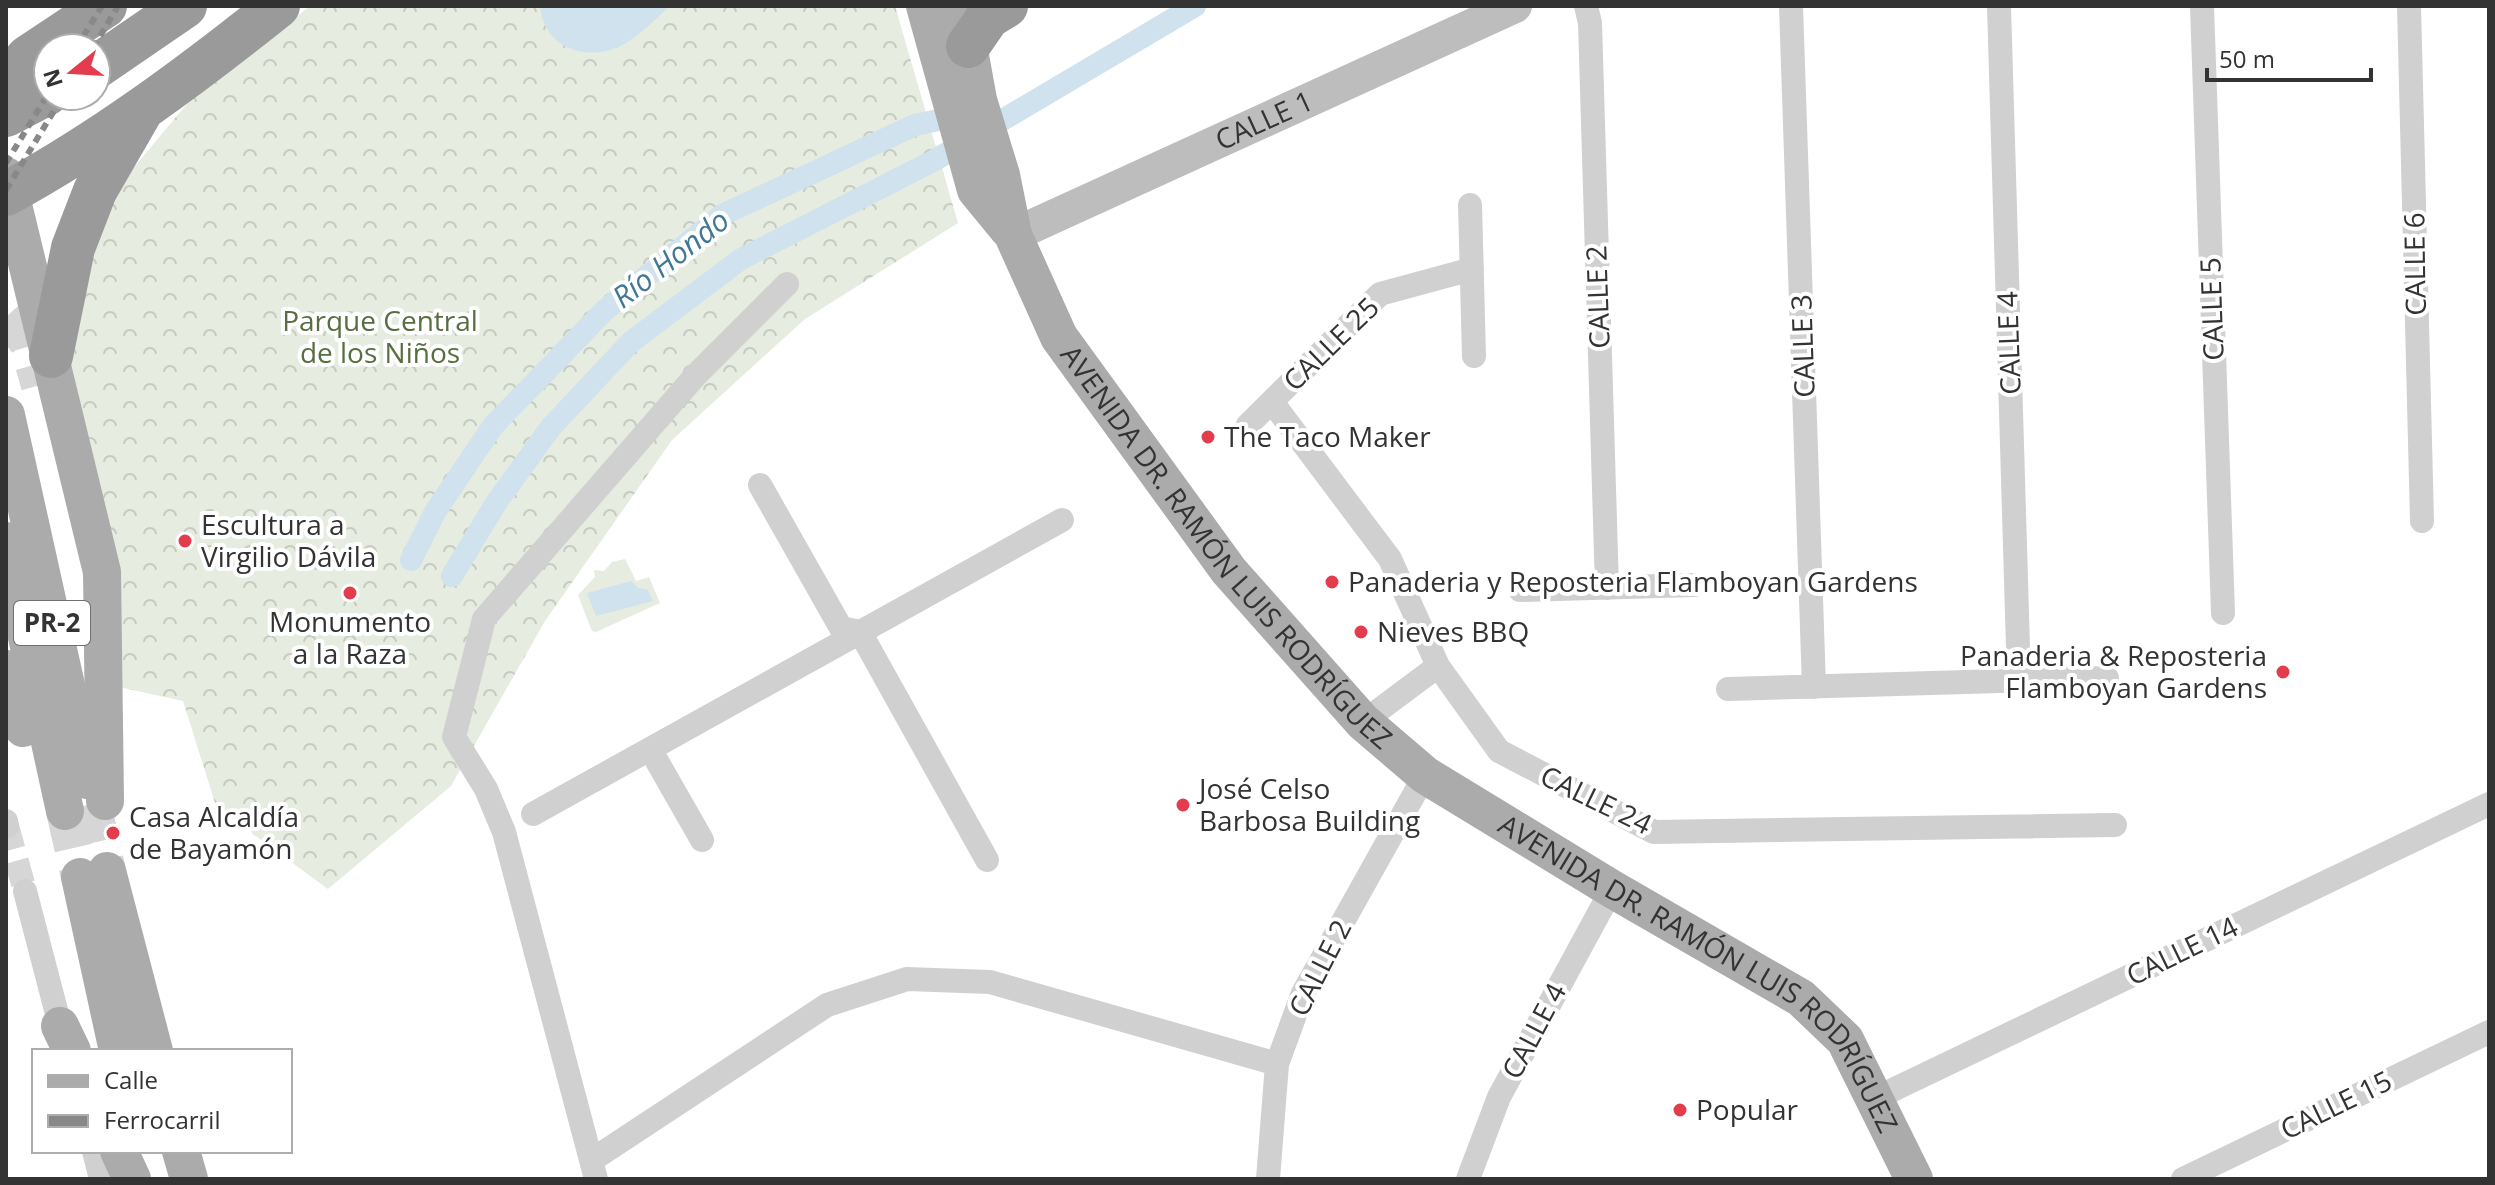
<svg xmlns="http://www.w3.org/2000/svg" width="2495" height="1185" font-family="'Open Sans',sans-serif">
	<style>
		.forest { fill: url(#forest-crowns) }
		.pitch { fill: #e6ecdf }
		.water { fill: #cfe2ed }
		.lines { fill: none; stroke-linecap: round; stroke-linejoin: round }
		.canal { stroke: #cfe2ed; stroke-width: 22 }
		.street-tunnel { stroke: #d6d6d6; stroke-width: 24; stroke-dasharray: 24 12; stroke-linecap: butt }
		.primary-tunnel { stroke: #d6d6d6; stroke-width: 38; stroke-dasharray: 38 19; stroke-linecap: butt }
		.street { stroke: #d0d0d0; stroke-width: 24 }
		.secondary { stroke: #bdbdbd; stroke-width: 34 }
		.primary { stroke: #ababab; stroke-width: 38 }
		.highway { stroke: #9a9a9a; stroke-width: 44 }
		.rail { stroke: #888; stroke-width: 6; stroke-dasharray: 8 6; stroke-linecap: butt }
		.poi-dot { fill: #e23c4d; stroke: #fff; stroke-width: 3 }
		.labels { text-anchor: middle; stroke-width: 8; stroke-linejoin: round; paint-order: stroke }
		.shield { fill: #fff; stroke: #707070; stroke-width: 2 }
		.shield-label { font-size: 26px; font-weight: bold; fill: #333 }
		.street-label { font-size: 28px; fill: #333; stroke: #fff }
		.park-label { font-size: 28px; fill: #576f40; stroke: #fff }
		.poi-label { font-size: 28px; fill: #333; stroke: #fff; text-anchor: start }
		.water-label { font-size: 30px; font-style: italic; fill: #417795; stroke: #fff }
	</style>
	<defs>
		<pattern id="forest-crowns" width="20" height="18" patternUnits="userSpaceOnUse" patternTransform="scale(2)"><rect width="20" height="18" fill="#e6ecdf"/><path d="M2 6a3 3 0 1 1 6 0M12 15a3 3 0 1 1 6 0" fill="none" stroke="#c6cbc0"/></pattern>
	</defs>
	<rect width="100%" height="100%" fill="#fff"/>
	<path class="forest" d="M310,6H895L958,223L805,319L672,440L545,621L451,786L328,889L253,834L241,816L221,822L183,701L119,687L115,556L68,349L104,203L192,98Z"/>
	<path class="pitch" d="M625,559L636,581L649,577L660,603L596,632L592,631L578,595L595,577L594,570L604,571L612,562Z"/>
	<path class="water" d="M540,6H670C656,18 643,33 626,43C591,64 544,50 540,6Z
		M631,581L638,588L647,589L653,601L596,616L587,593Z"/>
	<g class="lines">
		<path class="canal" d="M411,560L435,512L493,426L604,311L722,215L915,125L967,114
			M452,576L496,503L551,427L631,342L741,259L935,160L1195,6"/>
		<path class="street-tunnel" d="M7,826L25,891"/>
		<path class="primary-tunnel" d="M6,317L27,340L40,385
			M92,804L107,871
			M65,811L80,877"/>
		<path class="street" d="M1586,6L1590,23L1607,588
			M1791,6L1814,687
			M1999,6L2019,681
			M2202,6L2223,613
			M2409,6L2422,521
			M1470,205L1474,356
			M1272,402L1390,559L1438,666L1499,751L1654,832L2115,825
			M1248,425L1380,294L1472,269
			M760,485L841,628L860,632L987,860
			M1520,590L1694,585
			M1728,689L2107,678
			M1363,722L1438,666
			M650,749L702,840
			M533,814L1062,520
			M6,821L7,826
			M25,891L63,1037
			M1876,1098L2489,804
			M94,1151L101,1179
			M592,1160L827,1005L907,979L990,982L1277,1064
			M596,1179L504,832L486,789L454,737L484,619L696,375L787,284
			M1268,1179L1277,1064L1303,993L1425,775
			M1468,1179L1499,1097L1612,889
			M2183,1179L2489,1032"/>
		<path class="secondary" id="s1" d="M1013,235L1515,6"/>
		<g class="primary">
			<path d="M925,6L976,190L1008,229"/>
			<path id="s2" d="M961,6L978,100L1001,175L1013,235L1059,337L1229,571L1363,722L1425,775L1612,889L1801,998L1845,1040L1914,1179"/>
			<path d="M6,176L102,572L105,801"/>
			<path d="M6,415L87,780"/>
			<path d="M6,541L65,811"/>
			<path d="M6,669L23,728"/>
			<path d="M107,871L154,1051"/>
			<path d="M80,877L118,1051"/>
			<path d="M60,1026L72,1051"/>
			<path d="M119,1151L132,1179"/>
			<path d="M181,1151L189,1179"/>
		</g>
		<path class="highway" d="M968,46L988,17L1006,6
			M96,67L185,6
			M6,83L28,57L105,6
			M6,115L48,93
			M6,194C103,141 192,75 278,6
			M51,356L73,248L95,191L140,113"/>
		<path class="rail" d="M76,48L102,6
			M93,48L118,6
			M6,163L48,94
			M6,190L63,96"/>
	</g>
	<g class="poi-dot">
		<circle cx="1208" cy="437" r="8"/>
		<circle cx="185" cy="541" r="8"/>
		<circle cx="1332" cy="582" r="8"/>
		<circle cx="350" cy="593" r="8"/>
		<circle cx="1361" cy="632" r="8"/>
		<circle cx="2283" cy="672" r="8"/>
		<circle cx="1183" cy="805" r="8"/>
		<circle cx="113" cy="833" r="8"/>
		<circle cx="1680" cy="1110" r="8"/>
	</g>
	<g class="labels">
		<rect class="shield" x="14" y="601" width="76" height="44" rx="6"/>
		<g class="shield-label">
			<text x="52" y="632">PR-2</text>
		</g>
		<g class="street-label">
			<text dy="10" stroke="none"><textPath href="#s1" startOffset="276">CALLE 1</textPath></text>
			<text transform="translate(2415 264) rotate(-91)" y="10">CALLE 6</text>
			<text transform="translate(1598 297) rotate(-92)" y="10">CALLE 2</text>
			<text transform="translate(2212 309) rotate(-92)" y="10">CALLE 5</text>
			<text transform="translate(2009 343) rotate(-92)" y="10">CALLE 4</text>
			<text transform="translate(1331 344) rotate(-44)" y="10">CALLE 25</text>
			<text transform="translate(1803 346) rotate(-92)" y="10">CALLE 3</text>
			<text dy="10" stroke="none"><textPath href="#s2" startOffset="616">AVENIDA DR. RAMÓN LUIS RODRÍGUEZ</textPath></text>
			<text transform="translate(1596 800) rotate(26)" y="10">CALLE 24</text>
			<text transform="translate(2182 951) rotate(-26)" y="10">CALLE 14</text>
			<text transform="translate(1320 968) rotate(-63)" y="10">CALLE 2</text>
			<text dy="10" stroke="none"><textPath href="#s2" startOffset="1264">AVENIDA DR. RAMÓN LUIS RODRÍGUEZ</textPath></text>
			<text transform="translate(1534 1031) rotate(-62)" y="10">CALLE 4</text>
			<text transform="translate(2336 1105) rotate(-26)" y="10">CALLE 15</text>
		</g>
		<g class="park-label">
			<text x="380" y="331">Parque Central<tspan x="380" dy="32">de los Niños</tspan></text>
		</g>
		<g class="poi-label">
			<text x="1224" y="447">The Taco Maker</text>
			<text x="201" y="535">Escultura a<tspan x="201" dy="32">Virgilio Dávila</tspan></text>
			<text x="1348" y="592">Panaderia y Reposteria Flamboyan Gardens</text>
			<text x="350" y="632" text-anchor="middle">Monumento<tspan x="350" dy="32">a la Raza</tspan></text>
			<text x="1377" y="642">Nieves BBQ</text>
			<text x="2267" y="666" text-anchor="end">Panaderia &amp; Reposteria<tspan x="2267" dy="32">Flamboyan Gardens</tspan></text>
			<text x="1199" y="799">José Celso<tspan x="1199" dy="32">Barbosa Building</tspan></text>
			<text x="129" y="827">Casa Alcaldía<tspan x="129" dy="32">de Bayamón</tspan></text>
			<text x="1696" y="1120">Popular</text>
		</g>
		<g class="water-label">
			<text transform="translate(671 259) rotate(-38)" y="10">Río Hondo</text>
		</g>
	</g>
	<rect width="2495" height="1185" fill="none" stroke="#333333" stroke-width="16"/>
	<rect x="32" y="1049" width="260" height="104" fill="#ffffff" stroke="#adadad" stroke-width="2"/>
	<rect x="48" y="1075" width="40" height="12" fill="#ababab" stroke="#adadad" stroke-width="2"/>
	<text x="104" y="1089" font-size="24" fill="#333333">Calle</text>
	<rect x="48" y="1115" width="40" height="12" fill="#888888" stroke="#adadad" stroke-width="2"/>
	<text x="104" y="1129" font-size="24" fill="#333333">Ferrocarril</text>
	<g transform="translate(72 72) rotate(252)"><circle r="38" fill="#ffffff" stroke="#adadad" stroke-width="2"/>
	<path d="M0-6L14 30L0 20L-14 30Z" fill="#e23c4d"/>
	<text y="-12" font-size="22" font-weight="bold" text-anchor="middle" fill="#333333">N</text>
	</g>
	<path d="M2207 68v12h164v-12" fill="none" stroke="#333333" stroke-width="4"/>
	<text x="2219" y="68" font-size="24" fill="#333333" stroke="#ffffff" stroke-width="6" paint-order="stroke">50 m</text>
</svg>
